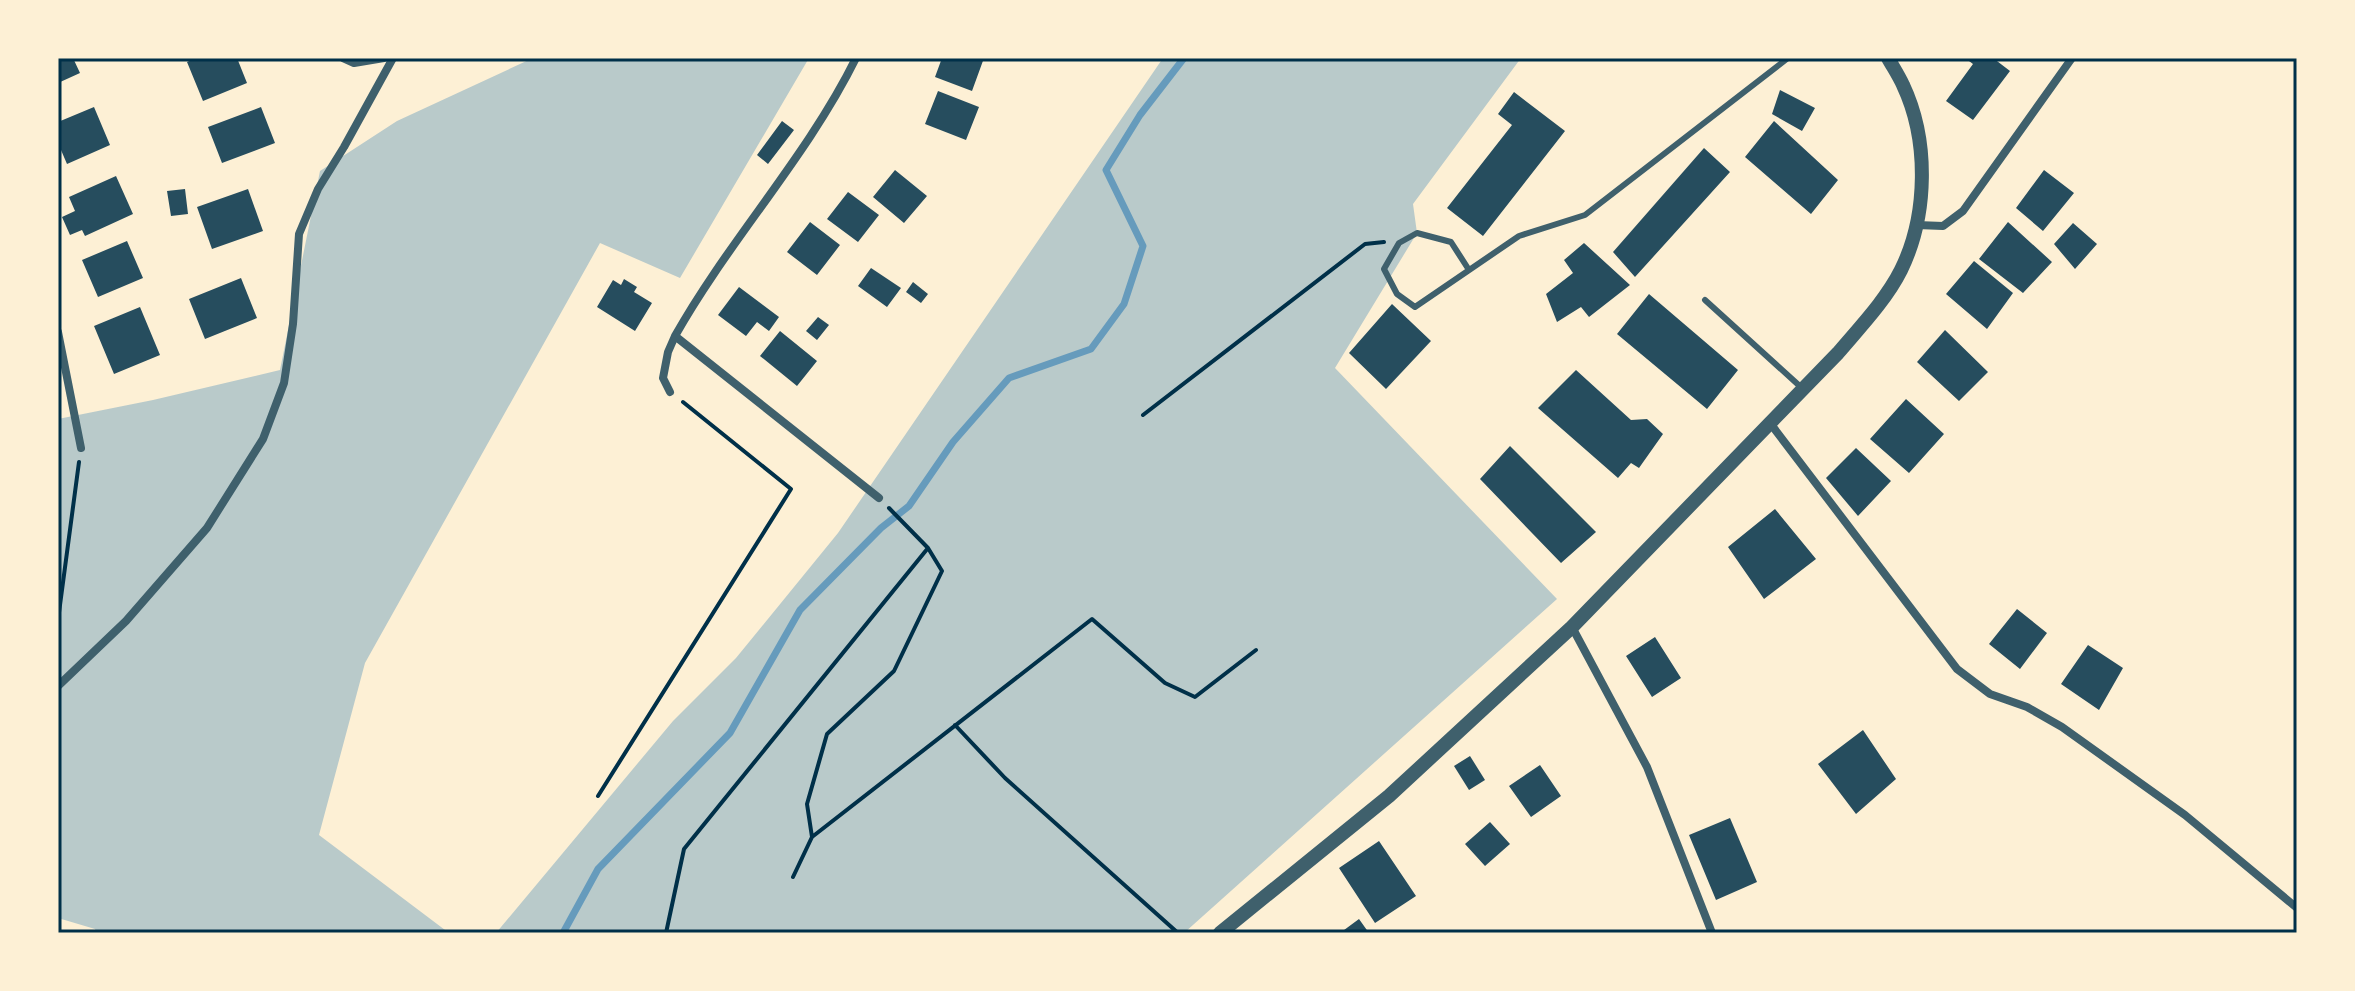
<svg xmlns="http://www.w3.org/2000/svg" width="2355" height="991" font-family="'DejaVu Sans',sans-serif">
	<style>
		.green { fill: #b9caca }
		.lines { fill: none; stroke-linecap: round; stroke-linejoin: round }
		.stream { stroke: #669bbc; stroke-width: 7 }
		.building { fill: #264d5e }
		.path { stroke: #003049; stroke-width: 4 }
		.service { stroke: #3f606c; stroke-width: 6 }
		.minor { stroke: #3f606c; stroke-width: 8 }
		.tertiary { stroke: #3f606c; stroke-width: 14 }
		.neatline { fill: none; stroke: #003049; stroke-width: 3 }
	</style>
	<rect width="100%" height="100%" fill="#fdf0d5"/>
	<path class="green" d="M533,58H809L680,278L600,243L365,663L319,835L449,933H96L95,929L58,918V419L153,400L280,370L320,171L397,121Z
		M1163,58H1521L1413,204L1417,233L1335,368L1557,599L1184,933H496L673,721L736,658L838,533Z"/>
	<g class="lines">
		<path class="stream" d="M563,933L598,869L730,733L800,610L881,528L909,506L953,442L1009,378L1091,349L1124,304L1143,246L1106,170L1140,115L1184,58"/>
	</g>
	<path class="building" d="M58,58H73L80,73L58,83Z
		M196,58H237L247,83L203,101L187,62Z
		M942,58H984L972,91L935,77Z
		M1965,58H1993L2010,71L1973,120L1946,101L1973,64Z
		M1780,90L1815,108L1802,131L1772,114Z
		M938,91L979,107L966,140L925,124Z
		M1514,92L1565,131L1483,236L1447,208L1512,125L1498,114Z
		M94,107L110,145L67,164L58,143V122Z
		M261,107L275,143L222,163L208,127Z
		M782,121L794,130L768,164L757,155Z
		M1774,121L1838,180L1811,214L1745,157Z
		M1704,148L1730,172L1635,277L1613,252Z
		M895,170L927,196L904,223L873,197Z
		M2044,170L2074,193L2043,231L2016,208Z
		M116,176L133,214L85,236L82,230L70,235L62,217L75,211L69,197Z
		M185,189L188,214L171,216L167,191Z
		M248,189L263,231L212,249L197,207Z
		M848,192L879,215L858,242L827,219Z
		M810,222L840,245L817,275L787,252Z
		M2008,222L2052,262L2023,293L1979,259Z
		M2073,223L2097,244L2075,269L2054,244Z
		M127,241L143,278L98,297L82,260Z
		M1584,243L1630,285L1589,317L1581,307L1557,322L1546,294L1573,273L1564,260Z
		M1974,261L2013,293L1987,329L1946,294Z
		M871,268L901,288L887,307L858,286Z
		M241,278L257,318L205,339L189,299Z
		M624,279L637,287L634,292L652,303L635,331L597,307L613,280L621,285Z
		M913,282L928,294L921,303L906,292Z
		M739,287L779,317L769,331L757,322L746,336L718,315Z
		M1649,294L1738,370L1707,409L1617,334Z
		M1392,304L1431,341L1386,389L1349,353Z
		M140,307L160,355L114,374L94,326Z
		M818,317L829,325L817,340L806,331Z
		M1945,330L1988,372L1959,401L1917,362Z
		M780,331L817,361L797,386L760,356Z
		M1576,370L1631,420L1647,419L1663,434L1639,468L1631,463L1618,478L1538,408Z
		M1906,399L1944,434L1909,473L1870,439Z
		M1510,446L1596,532L1561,563L1480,479Z
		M1856,448L1891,481L1858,516L1826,478Z
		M1775,509L1816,559L1764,599L1728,547Z
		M2017,609L2047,633L2020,669L1989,644Z
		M1655,637L1681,678L1652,697L1626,656Z
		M2088,645L2123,668L2099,710L2061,684Z
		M1863,730L1896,779L1856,814L1818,764Z
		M1470,756L1485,780L1469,790L1454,766Z
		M1540,765L1561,796L1531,817L1509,786Z
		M1730,818L1757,882L1716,900L1689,835Z
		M1490,822L1510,844L1485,866L1465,844Z
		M1379,841L1416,896L1375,923L1339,868Z
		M1359,919L1369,933H1340Z"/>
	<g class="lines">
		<path class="path" d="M1143,415L1365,244L1384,242
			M58,620L79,462
			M955,725L1005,778L1178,933
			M598,796L791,489L683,402
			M812,837L1092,619L1165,683L1195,697L1256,650
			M793,877L812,837L807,804L827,734L894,671L942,571L928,548L889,508
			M666,933L684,849L928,548"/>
		<path class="service" d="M1469,270L1451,242L1417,233L1399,243L1384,269L1397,294L1415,307L1519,236L1585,215L1788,58
			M1705,300L1803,389"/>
		<path class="minor" d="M343,58L354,63L384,58
			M856,58C807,157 729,240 675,336L879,498
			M1917,225L1943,226L1963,211L2072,58
			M58,332L81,448
			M670,392L663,378L668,352L675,336
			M1770,423L1957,669L1990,694L2027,707L2062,727L2185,815L2297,908
			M1572,627L1647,767L1712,933
			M58,686L126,621L207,528L263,439L284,383L293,324L299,234L318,189L344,147L393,58"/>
		<path class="tertiary" d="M1220,933L1389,796L1572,627L1838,353C1860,327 1886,300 1901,270C1928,215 1929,140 1903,85C1899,76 1893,67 1888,58"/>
	</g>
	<rect width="2355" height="991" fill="none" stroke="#fdf0d5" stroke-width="120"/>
	<rect x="60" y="60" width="2235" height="871" class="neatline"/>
</svg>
